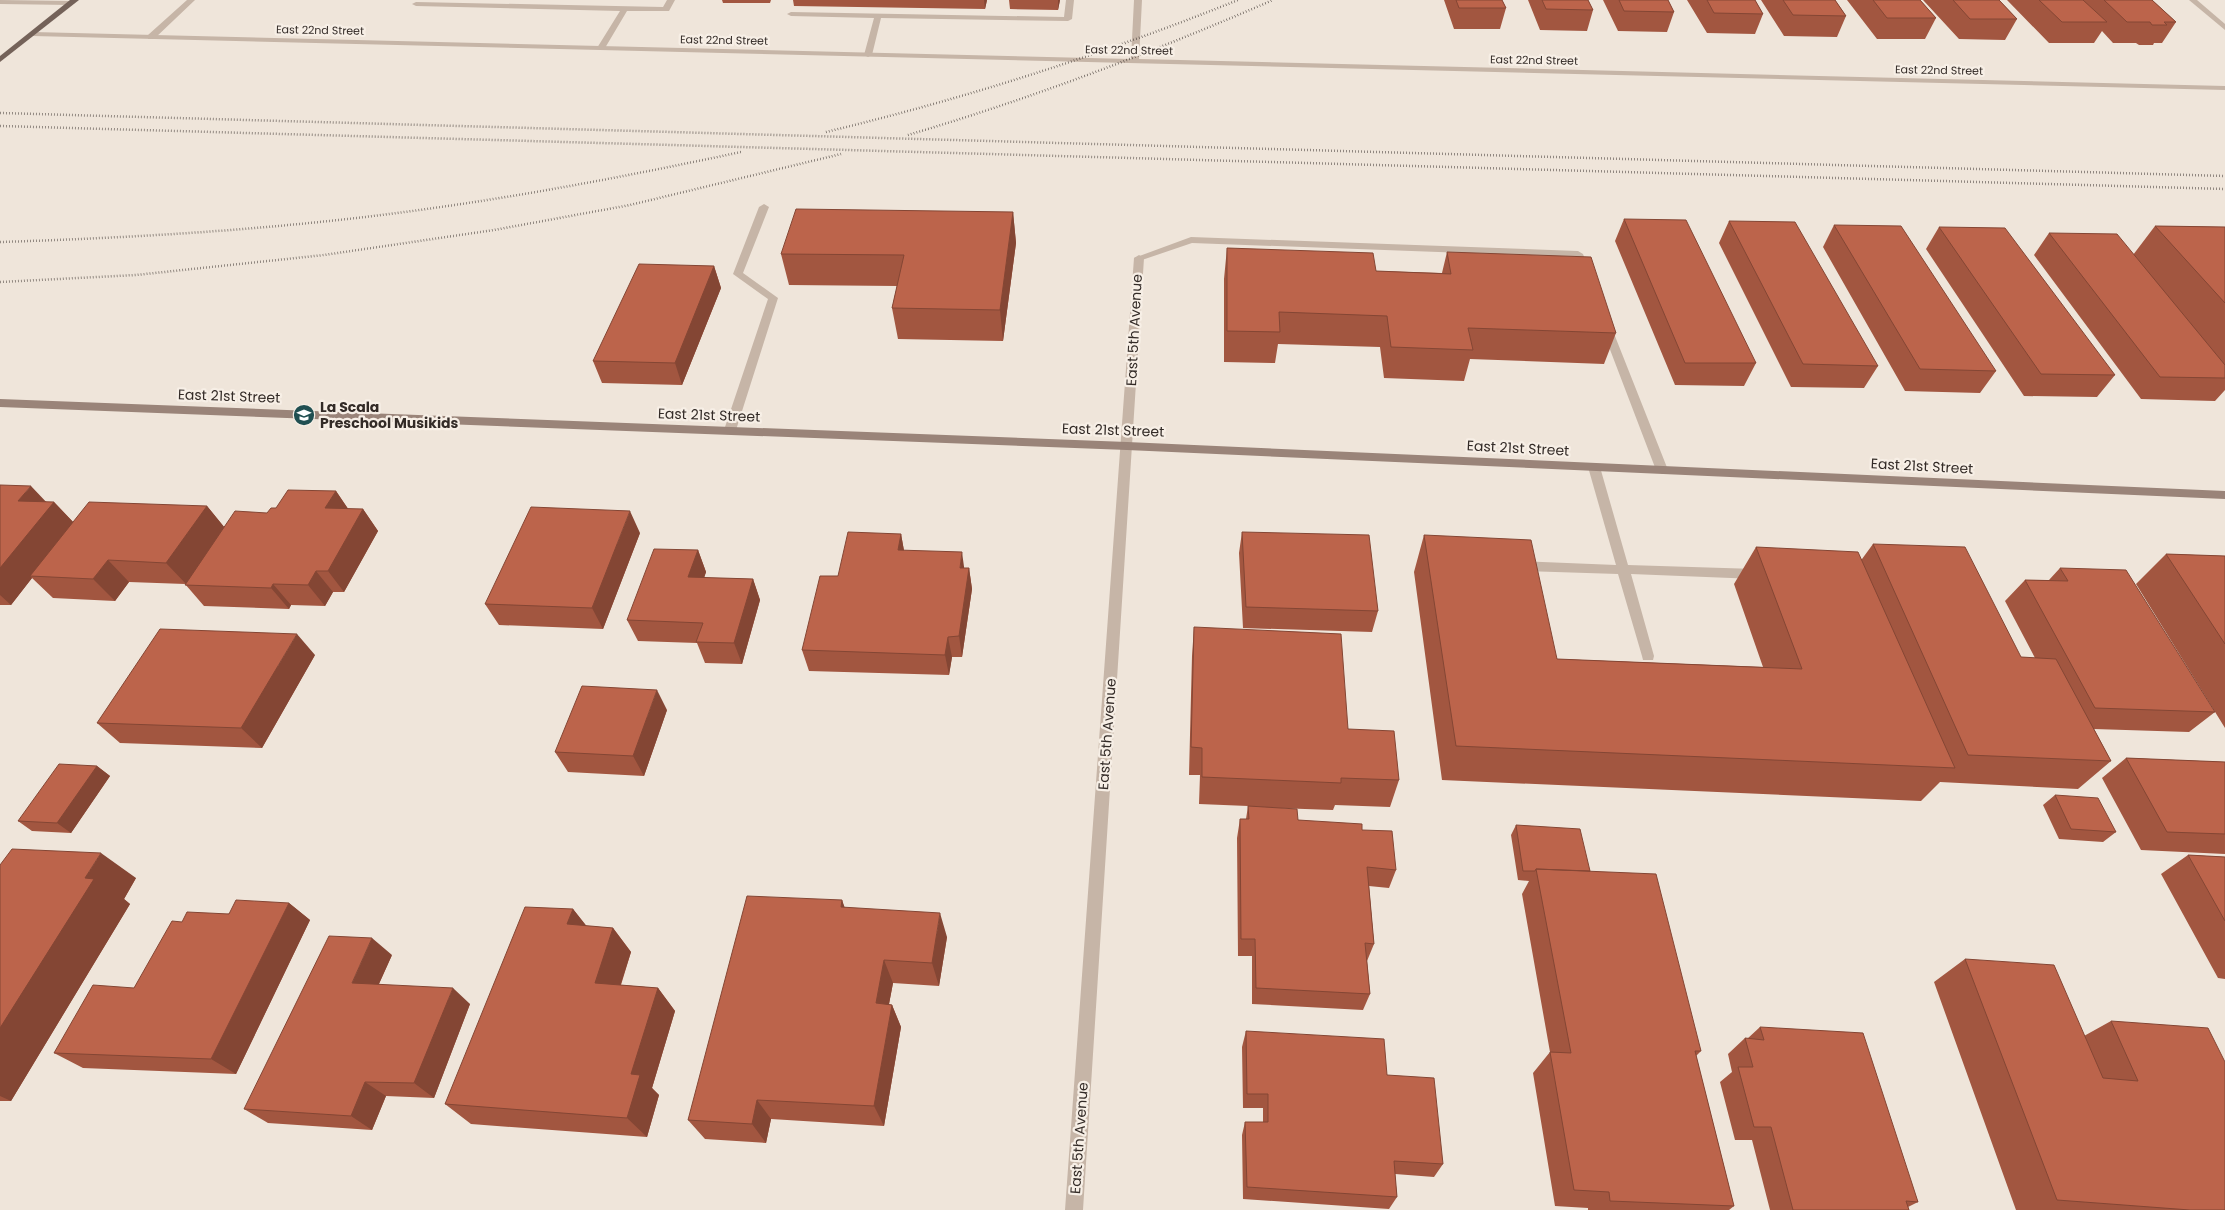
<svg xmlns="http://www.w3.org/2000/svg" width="2225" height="1210" font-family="Poppins,sans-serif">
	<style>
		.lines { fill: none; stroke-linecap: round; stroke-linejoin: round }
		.service { fill: #c6b5a7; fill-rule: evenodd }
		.minor { fill: #c6b5a7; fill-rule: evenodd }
		.tertiary { fill: #c6b5a7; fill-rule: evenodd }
		.secondary { fill: #9a8479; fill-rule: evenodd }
		.primary { fill: #746259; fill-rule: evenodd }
		.rail { stroke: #332b27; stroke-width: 2.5; stroke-dasharray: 0.5 2.5; stroke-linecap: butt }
		.wall { fill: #a25640 }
		.shaded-wall { fill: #844634 }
		.building { fill: #bc644b; stroke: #844634 }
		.labels { text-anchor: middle; stroke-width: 4.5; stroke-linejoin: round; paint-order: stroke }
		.far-street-label { font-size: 11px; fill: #332b27; stroke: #f7efe6 }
		.street-label { font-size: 14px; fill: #332b27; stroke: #f7efe6 }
		.poi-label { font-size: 14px; font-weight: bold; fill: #332b27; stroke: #f7efe6; text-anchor: start }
	</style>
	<rect width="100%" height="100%" fill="#efe5da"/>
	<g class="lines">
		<path class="service" d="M187,0H195L154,39H148V35Z
			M667,0H675L669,11H627L605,48L601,50L597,48L620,11L416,6L412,4L416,2L663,7Z
			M1066,0H1074L1072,19L1068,21L881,18L872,55L868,57L864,55L874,18L791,16L787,14L791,12L1064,17Z
			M764,204L769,207L743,273L778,298L736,430L730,434L724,430L768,299L733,274L759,207Z
			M1191,237L1578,251L1583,254L1590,272L1585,275L1582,274L1574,257L1192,243L1142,260L1139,261L1134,258Z
			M1606,323L1611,326L1668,470L1666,473L1662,474L1656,470L1601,326Z
			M1594,463L1600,467L1628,565L1756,569L1762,574L1756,579L1631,574L1654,656L1653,660H1643L1642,656L1618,574L1521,571L1515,566L1521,561L1616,565L1588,467Z"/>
		<path class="minor" d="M0,0L71,1L75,3L71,5L0,4Z
			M1134,0H1142L1139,59L2225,86V90L33,36L29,34L33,32L1131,59Z
			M1139,255L1144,258L1083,1210H1065L1134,258Z"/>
		<path class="tertiary" d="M2189,0H2197L2225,24V30Z"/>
		<path class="secondary" d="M0,399L1127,442L2225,491V499L1127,450L0,407Z"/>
		<path class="primary" d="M70,0H79L0,62V56Z"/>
		<path class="rail" d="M0,113L2225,176
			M0,126L2225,189
			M826,132C967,98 1104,54 1238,0
			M908,135C1033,98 1153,52 1273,0
			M0,242C125,238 249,231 373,216C497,201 619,178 741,152
			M0,282L136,275L324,255L494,230L630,205L841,154"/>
	</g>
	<path class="wall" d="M722,0H771L770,3H723Z
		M793,0H987L985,9L794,6Z
		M1009,0H1060L1058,10L1010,9Z
		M1444,0H1502L1506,8L1500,29H1454Z
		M1528,0H1588L1593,10L1587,31L1540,30Z
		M1603,0H1668L1674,12L1667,32L1618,31Z
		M1687,0H1755L1763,14L1755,34L1707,33Z
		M1761,0H1835L1846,16L1837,37L1784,36Z
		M1847,0H1920L1936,18L1925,39H1877Z
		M1923,0H1999L2017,19L2005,40L1959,39Z
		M2007,0H2152L2176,22L2162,43H2154L2153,45H2139L2136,43H2113L2102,31L2094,43H2049Z
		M1013,212L1016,243L1003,341L898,339L892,308L897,286L789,285L781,254Z
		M1624,219L1756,363L1744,386L1675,385L1615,241Z
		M1729,221L1878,366L1864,388L1791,387L1719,243Z
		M1834,225L1996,371L1980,393L1905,391L1823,247Z
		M2155,226L2225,227V365L2213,351L2225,365V390L2215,401L2141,399L2034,255L2049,233L2133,255Z
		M1939,227L2115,375L2097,397L2024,396L1926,249Z
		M1227,248L1376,271L1442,273L1447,252L1616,333L1604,364L1470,359L1464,381L1384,378L1380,347L1278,344L1275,363L1224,362V279Z
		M714,266L721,288L682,385L602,383L593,361Z
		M0,485L47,502H54L73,522L207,506L224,527L267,513L276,508L336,491L348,509H363L378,531L344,592H333L325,606L291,605L289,609L204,606L185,584L129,582L115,601L53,598L32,578L11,605H0Z
		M1242,532L1378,611L1372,632L1243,628L1239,553Z
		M640,533L603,629L499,625L485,604Z
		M901,534L904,551L964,568H969L972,589L962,657H952L949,675L809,671L802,650L838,576Z
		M1424,535L1557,659L1763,667L1734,584L1756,547L1862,559L1873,544L2021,657L2035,658L2005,601L2025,580H2049L2060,568L2215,712L2189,732L2094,729L2111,761L2078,789L1940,782L1921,801L1442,780L1414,572Z
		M698,550L706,572L704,578L753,579L760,600L742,664L705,663L697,643L638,641L627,620Z
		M2166,554L2225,556V728L2136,584Z
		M1194,627L1348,729L1399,780L1390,807L1335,805L1333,810L1277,808L1298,820L1362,830L1396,870L1389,888L1369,886L1374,944L1367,961L1370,994L1363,1010L1252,1004V956H1238L1237,838L1240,819H1246L1248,806L1199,804L1200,775H1189L1192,656Z
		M315,655L262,748L120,743L97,723Z
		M667,710L644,776L568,772L555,752Z
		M2126,758L2225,762V854L2141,850L2102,778Z
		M97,766L110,776L71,833L32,831L18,821Z
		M2055,795L2116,832L2103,842L2059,839L2043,805Z
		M1516,825L1590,871L1701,1051L1696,1056L1734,1206L1729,1210H1588V1208L1555,1206L1533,1073L1550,1052L1522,894L1529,881L1518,880L1511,835Z
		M2188,855L2225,857V979L2218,978L2161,874Z
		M0,865L136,878L124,899L130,904L11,1101H0Z
		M842,900L844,907L947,937L939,986L893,983L889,1004L892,1005L901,1027L884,1126L771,1119L766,1143L705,1139L688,1120Z
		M289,903L310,920L236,1074L83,1068L54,1053L134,988L182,922Z
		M573,909L586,926L613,928L631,952L621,985L658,988L675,1011L652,1088L659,1095L647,1137L471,1124L445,1104Z
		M392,955L379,984L470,1004L434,1098L386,1096L372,1130L268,1123L244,1109Z
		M1965,959L2084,1036L2111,1021L2225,1210H2016L1934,982Z
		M1760,1027L1918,1202L1908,1207L1909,1210H1770L1752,1140H1735L1720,1082L1732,1072L1728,1054L1745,1038L1747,1039Z
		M1246,1031L1387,1075L1443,1164L1434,1177L1395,1174L1397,1197L1389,1209L1243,1199L1242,1135L1245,1122H1263V1108H1243L1242,1047Z"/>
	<path class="shaded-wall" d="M984,0H987L985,9Z
		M1058,0H1060L1058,10Z
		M1013,212L1016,243L1003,341L1000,310Z
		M714,266L721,288L682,385L675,363Z
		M31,486L50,506L54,502L75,524L30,576L32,578L11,605L0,595V568L18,501Z
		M336,491L351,513L325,508Z
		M207,506L225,528L186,584L166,563Z
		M363,509L378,531L344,592L328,571Z
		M630,511L640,533L603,629L592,608Z
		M901,534L905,556L898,550Z
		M698,550L706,572L697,598L688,577Z
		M962,552L965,574L960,568Z
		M108,560L129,582L115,601L93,579Z
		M969,568L972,589L962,657L959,636Z
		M316,571L333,592L325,606L308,585Z
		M753,579L760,600L742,664L734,643Z
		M273,584L291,605L289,609L271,588Z
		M297,634L315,655L262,748L241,728Z
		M948,637L952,657L949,675L945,655Z
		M657,690L667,710L644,776L633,756Z
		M97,766L110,776L71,833L57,823Z
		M101,853L136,878L124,899L130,904L11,1101L0,1096V1028L85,878Z
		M842,900L851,925L841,907Z
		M289,903L310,920L236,1074L211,1059Z
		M573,909L593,934L567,924Z
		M940,913L947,937L939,986L932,963Z
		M613,928L631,952L614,1005L595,983Z
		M372,938L392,955L372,999L352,983Z
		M884,960L893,983L885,1025L876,1003Z
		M453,988L470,1004L434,1098L414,1083Z
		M658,988L675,1011L652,1088L659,1095L647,1137L627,1118L631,1074Z
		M892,1005L901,1027L884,1126L874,1106Z
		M365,1082L386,1096L372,1130L351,1116Z
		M757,1100L771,1119L766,1143L752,1124Z"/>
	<path class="building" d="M1456,0H1502L1506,8H1459Z
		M1542,0H1588L1593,10L1546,9Z
		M1619,0H1668L1674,12L1624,11Z
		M1707,0H1755L1763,14L1714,13Z
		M1783,0H1835L1846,16L1793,15Z
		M1873,0H1920L1936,18H1887Z
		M1953,0H1999L2017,19H1970Z
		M2039,0H2083L2107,22H2062Z
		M2104,0H2152L2176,22H2164L2167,25H2152L2150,22H2127Z
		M796,209L1013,212L1000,310L892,308L904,255L781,254Z
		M1624,219L1686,220L1756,363H1685Z
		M1729,221L1795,222L1878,366L1803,364Z
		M1834,225L1901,226L1996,371L1920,369Z
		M2155,226L2225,227V303Z
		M1939,227L2005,228L2115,375L2041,374Z
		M2049,233L2117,234L2225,365V378L2160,377Z
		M1227,248L1373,253L1376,271L1451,274L1447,252L1591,257L1616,333L1468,328L1473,350L1391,347L1387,316L1279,312L1280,332L1227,331Z
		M639,264L714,266L675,363L593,361Z
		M0,485L31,486L18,501L54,502L0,568Z
		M288,490L336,491L325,508L363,509L328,571H316L308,585L273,584L271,588L185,585L235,511L267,513L271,508H276Z
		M89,502L207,506L166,563L108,560L93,579L30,576Z
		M531,507L630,511L592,608L485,604Z
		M848,532L901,534L898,550L962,552L960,568H969L959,636L948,637L945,655L802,650L820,576H838Z
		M1242,532L1369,535L1378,611L1246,607Z
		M1424,535L1531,540L1557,659L1802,669L1756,547L1858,552L1955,768L1456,746Z
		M1873,544L1965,547L2021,657L2056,659L2111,761L1968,755Z
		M654,549L698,550L688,577L753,579L734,643L696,642L703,623L627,620Z
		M2166,554L2225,556V644Z
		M2060,568L2126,570L2215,712L2095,708L2025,580L2068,581Z
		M1194,627L1341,634L1348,729L1394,731L1399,780L1341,778V783L1202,777V748L1191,747Z
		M160,629L297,634L241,728L97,723Z
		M582,686L657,690L633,756L555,752Z
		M2126,758L2225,762V834L2167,832Z
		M59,764L97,766L57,823L18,821Z
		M2055,795L2098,798L2116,832L2071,829Z
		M1248,806L1297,809L1298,820L1362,824V830L1392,831L1396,870L1367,867L1374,944L1365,943L1370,994L1256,988L1255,939H1241L1240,819H1249Z
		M1516,825L1580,829L1590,871L1536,869L1535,871H1523Z
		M12,849L101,853L85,878L94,879L0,1028V865Z
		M2188,855L2225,857V921Z
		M1536,869L1656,874L1701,1051H1695L1734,1206L1610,1201L1609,1192L1574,1190L1550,1052L1571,1053Z
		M747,896L842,900L841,907L940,913L932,963L884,960L876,1003L892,1005L874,1106L757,1100L752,1124L688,1120Z
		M236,900L289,903L211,1059L54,1053L93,985L134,988L172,921L182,922L187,912L229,914Z
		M525,907L573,909L567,924L613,928L595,983L658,988L631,1074L640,1075L627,1118L445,1104Z
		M329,936L372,938L352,983L453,988L414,1083L365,1082L351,1116L244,1109Z
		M1965,959L2054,965L2103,1078L2138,1081L2111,1021L2208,1028L2225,1062V1210H2190L2057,1200Z
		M1760,1027L1863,1033L1918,1202L1906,1201L1909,1210H1793L1771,1127H1754L1738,1067H1753L1745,1038L1764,1040Z
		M1246,1031L1384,1039L1387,1075L1434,1078L1443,1164L1394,1161L1397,1197L1247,1187L1245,1122H1268V1094H1247Z"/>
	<defs>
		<g id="school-disc" transform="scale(1.125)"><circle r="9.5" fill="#204f51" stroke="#f7efe6"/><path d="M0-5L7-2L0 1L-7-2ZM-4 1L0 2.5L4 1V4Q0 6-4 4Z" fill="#fff"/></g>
	</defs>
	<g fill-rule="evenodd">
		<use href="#school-disc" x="304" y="415"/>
	</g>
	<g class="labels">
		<g class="far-street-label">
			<text transform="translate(320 30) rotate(1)" y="4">East 22nd Street</text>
			<text transform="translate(724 40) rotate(1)" y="4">East 22nd Street</text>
			<text transform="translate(1129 50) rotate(1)" y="4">East 22nd Street</text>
			<text transform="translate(1534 60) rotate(1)" y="4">East 22nd Street</text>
			<text transform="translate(1939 70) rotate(1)" y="4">East 22nd Street</text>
		</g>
		<g class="street-label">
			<text transform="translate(1134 330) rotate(-87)" y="5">East 5th Avenue</text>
			<text transform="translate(229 396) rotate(2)" y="5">East 21st Street</text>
			<text transform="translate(709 415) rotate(2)" y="5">East 21st Street</text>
			<text transform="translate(1113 430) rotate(2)" y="5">East 21st Street</text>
			<text transform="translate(1518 448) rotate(3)" y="5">East 21st Street</text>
			<text transform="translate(1922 466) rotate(3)" y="5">East 21st Street</text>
			<text transform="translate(1107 734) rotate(-86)" y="5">East 5th Avenue</text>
			<text transform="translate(1079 1138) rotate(-86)" y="5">East 5th Avenue</text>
		</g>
		<g class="poi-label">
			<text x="320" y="412">La Scala<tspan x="320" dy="16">Preschool Musikids</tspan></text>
		</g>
	</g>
</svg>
